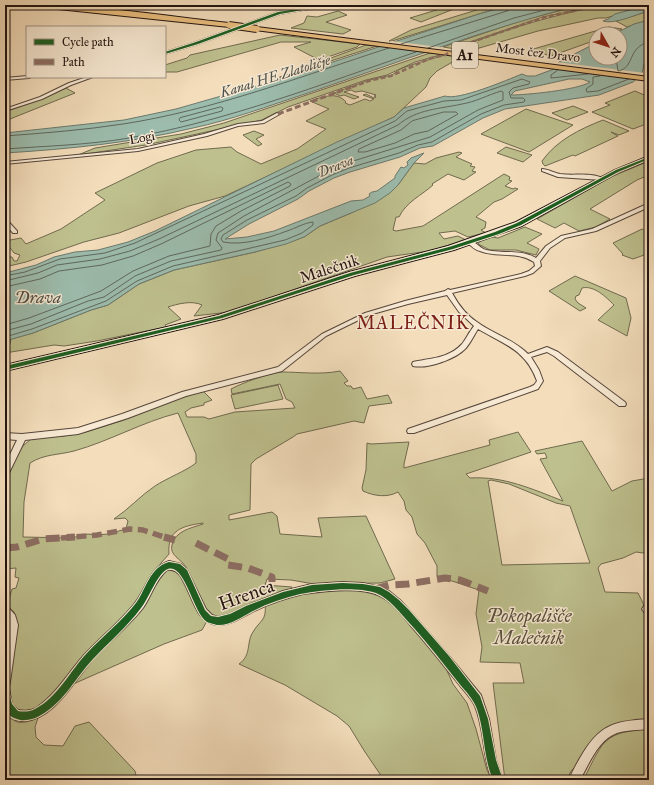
<svg xmlns="http://www.w3.org/2000/svg" width="654" height="785" font-family="'IM FELL Great Primer',serif">
	<style>
		.green { fill: #bec08e; stroke: #706a4f; fill-rule: evenodd }
		.water { fill: #9cbcad; stroke: #6b796e; fill-rule: evenodd }
		.pier { fill: #f3ddbb }
		.lines { fill: none; stroke-linecap: round; stroke-linejoin: round }
		.shore { stroke: #5e685e; stroke-width: 1 }
		.street-casing { stroke: #56463b; stroke-width: 2 }
		.secondary-casing { stroke: #211410; stroke-width: 2 }
		.highway-casing { stroke: #211410; stroke-width: 2 }
		.street { fill: #f7e9d3; fill-rule: evenodd }
		.secondary { fill: #f7e9d3; fill-rule: evenodd }
		.highway { fill: #eabe7e; fill-rule: evenodd }
		.highway-bridge-casing { stroke: #211410; stroke-width: 8; stroke-linecap: butt }
		.highway-bridge { stroke: #eabe7e; stroke-width: 6 }
		.quiet-far3 { stroke: #8d6e63; stroke-width: 2.5; stroke-dasharray: 5 2.5; stroke-linecap: butt }
		.quiet-far2 { stroke: #8d6e63; stroke-width: 3; stroke-dasharray: 6 3; stroke-linecap: butt }
		.quiet-far1 { stroke: #8d6e63; stroke-width: 5.5; stroke-dasharray: 10 5.5; stroke-linecap: butt }
		.quiet { stroke: #8d6e63; stroke-width: 7; stroke-dasharray: 14 7; stroke-linecap: butt }
		.cycleway-casing { stroke: #f7e9d3; stroke-width: 2 }
		.cycleway { fill: #1b5e20; fill-rule: evenodd }
		.labels { text-anchor: middle; stroke-width: 3; stroke-linejoin: round; paint-order: stroke }
		.far-street-label { font-size: 13px; fill: #211410; stroke: #f7e9d3 }
		.far-water-label { font-size: 14px; font-style: italic; fill: #4c4f47; stroke: #f7e9d3 }
		.shield { fill: #f7e9d3; stroke: #61544a; stroke-width: 1 }
		.shield-label { font-size: 15px; font-weight: bold; fill: #211410 }
		.street-label { font-size: 16px; fill: #211410; stroke: #f7e9d3 }
		.water-label { font-size: 17px; font-style: italic; fill: #4c4f47; stroke: #f7e9d3 }
		.quarter-label { font-size: 18px; letter-spacing: 1px; fill: #7a1f14; stroke: #f7e9d3 }
		.near-street-label { font-size: 19px; fill: #211410; stroke: #f7e9d3 }
		.near-park-label { font-size: 19px; font-style: italic; fill: #58503c; stroke: #f7e9d3 }
	</style>
	<rect width="100%" height="100%" fill="#f3ddbb"/>
	<filter id="stains"><feTurbulence type="fractalNoise" baseFrequency=".005" numOctaves="4"/><feColorMatrix values="0 0 0 0 .2 0 0 0 0 .09 0 0 0 0 .02 0 0 0 .5 -.17"/></filter>
	<radialGradient id="worn" r=".72"><stop offset=".6" stop-color="#630" stop-opacity="0"/><stop offset="1" stop-color="#630" stop-opacity=".3"/></radialGradient>
	<path class="green" d="M453,5H464L421,22L410,18Z
		M493,5H508L392,41H389L411,30Z
		M582,5L591,7L543,17L473,41L456,49L443,47L523,20Z
		M603,5H649L606,18H598L538,31L469,51L459,49C468,42 482,39 493,35C529,22 566,13 603,5Z
		M338,11L347,15L326,22L351,30L343,34L291,28L304,23L307,16L317,17Z
		M649,11V20L627,27L616,21Z
		M609,27L622,29L614,34H596V40L551,56L530,50Z
		M280,35L360,44L357,47L319,60L294,47L311,42H281L177,72H165V65L187,58L190,55Z
		M366,45L377,46L269,81Z
		M430,53L444,54L415,62L387,75L366,80L288,107L262,120L146,145L78,155L95,148L181,134L224,123Z
		M445,55L461,57L437,71L430,78L426,87L394,117L225,196L189,206L119,233L84,242L26,262L5,267V257H12L14,261H17L20,255L14,253L10,248H5V241L21,238L26,244L61,229L105,200L95,193L157,163L196,150L231,147L237,152L261,164L297,149L326,129L306,121L329,109L310,101C322,97 337,91 346,102L345,103L350,105L365,99L370,101L374,99L363,95L366,94L374,98L376,97L374,96L376,95L362,91L355,92L351,90L344,92L359,97L354,99L344,95L340,96L334,93L369,80L392,75L400,69L414,64Z
		M66,88L75,93L5,121V112L44,98Z
		M635,91L649,97V123L633,129L592,112L610,105L605,103Z
		M573,106L588,112L567,120L552,113Z
		M526,109L573,125L529,152L481,134Z
		M603,120L629,131L619,135L611,132L618,136L575,156L573,155L545,166L543,164L542,161C557,140 580,129 603,120Z
		M254,131L264,135L256,139L262,144L258,146L243,135Z
		M506,147L532,155L523,162L497,153Z
		M459,152L462,153L456,157L472,164L470,166L475,167L472,171L476,172L464,180L448,174L432,184L433,185C422,195 406,202 399,217H396L393,230L396,231L423,226L504,174L510,177L509,180L512,181L505,186L513,189L515,188L518,189L502,199L494,202L476,217L486,222L485,228L481,230L486,233L468,237L455,231L439,233L444,239L458,236L466,240L429,251L387,257L230,312L194,316L202,305C192,300 177,304 168,307L181,319L165,325L166,327L97,341L64,346L54,345L5,353V347L10,344L11,339L33,333L91,310L108,305L139,284L174,270L255,252L304,237L320,226L351,213L398,185L414,163L425,164L436,158Z
		M649,161V175L637,180L590,209L610,219L596,227L579,231L564,223L555,228L537,219L611,177Z
		M525,227L542,234L527,243L539,249L536,255L516,250H490L478,244L480,241L492,237L498,238Z
		M642,229L646,231L649,230V255L647,254L633,259L622,255L623,254L613,243Z
		M575,276L626,298L631,318L627,336L598,320L614,305C606,297 594,285 582,288L579,295L576,296L575,299L578,303L586,308L580,311L549,291Z
		M340,371L348,381L344,383L347,386H351L353,389L361,387L367,399L388,395L392,403L369,406L364,423L354,421L297,434L293,437L256,459L251,464L250,510L229,515V520L272,512L277,516L280,534L322,537L318,518L366,516L395,579L380,583L314,584L291,580L267,579L265,585L292,587L291,590C282,592 274,595 265,598C251,603 228,620 214,616C198,611 193,579 186,567C181,559 169,555 172,545C175,531 191,528 203,524V523C182,526 167,530 169,554L161,563L153,575L139,601L47,700L31,711L19,710L10,702L9,690L16,622L14,612L5,604L8,602L12,589L16,588L19,578L15,577L16,568L5,569V481L14,459L22,447L32,438L64,436L86,432L124,420L179,398L203,391L212,400L204,403V405L191,408L185,412L187,417H204L209,419L235,412L295,408L292,402L286,399L280,384L232,394L231,389C242,383 269,373 281,372C301,372 320,375 340,371ZM178,413L196,454V463C186,471 167,478 155,486C140,496 129,509 114,519L125,518L128,521L126,529L108,534L96,535L88,534L71,538L23,537L24,502L30,463C44,454 59,455 74,451C110,441 142,422 178,413Z
		M278,385L283,399L235,409L231,395Z
		M518,432L531,452L466,474L470,478C504,476 532,489 563,501L540,459L547,458L545,453L537,454L535,451L582,441L612,491L632,481L649,478V550L643,553L636,552L623,558L601,564L598,568L605,592L638,593L649,615V719L622,723L571,771L567,780H505L493,683H524L520,663L480,662L482,647L476,614L479,590L437,576V566L425,543L417,534L412,517L406,510L404,501L398,492C387,498 374,496 363,491L362,488L366,470L367,443L371,444L409,442L404,464V468L490,445L489,440ZM491,480L509,484L556,503L570,506L590,563L502,565L488,481Z
		M164,568L178,572L199,614L207,621L202,630L164,644L71,685Z
		M355,590L371,591L382,596L397,609L444,664L453,684L467,703L476,729L487,770L492,780H381L380,774L365,752L349,726L337,716L285,685L239,664C252,655 246,642 253,632C260,620 267,621 265,604L300,594L322,591Z
		M5,711C16,726 22,724 38,718L35,727L36,737L44,745L63,746L75,726L89,722L135,771L137,780H5Z
		M649,729V780H583C589,770 597,750 605,742C616,731 635,730 649,729Z"/>
	<path class="water" d="M513,5H581C487,28 397,63 305,94C268,106 231,120 193,128C131,143 69,149 5,153V133L124,120L176,109L284,78L482,13Z
		M649,5V11C637,14 614,25 603,21L608,19L615,14Z
		M649,20V56L644,64L642,74L633,82L599,95L505,109L483,118L433,146L420,148L400,157L350,172L334,178L309,191L298,199L249,224L225,239L247,237L274,231L351,201L363,200L370,196L369,194L372,192L377,191L395,178V176L401,167L404,168L408,165L407,162L411,158L424,153L414,163L398,185L390,193L375,203L320,226L304,237L286,244L255,252L174,270L139,284L108,305L91,310L33,333L5,341V273L36,265L54,257L75,252L98,250L128,242L155,231L337,142L394,117L404,108L445,96C458,101 507,80 522,74L527,76H535L554,69L559,62L596,43V58H620V34H614L634,24ZM569,79H582L590,82C578,90 526,95 511,95L515,91Z"/>
	<path class="pier" d="M392,41L446,48L432,53L377,46Z
		M556,62L645,73L640,79L553,67Z"/>
	<g class="lines">
		<path class="shore" d="M401,44L507,11L510,9L511,5
			M428,48L514,18L564,5
			M616,58L618,71C635,68 627,47 649,42
			M558,70L551,75V78L588,74
			M600,76L593,77V84L586,89L587,92L598,91L629,79
			M221,107L223,108L222,111L181,122L179,120L180,118Z
			M444,112H456L458,114L428,131L414,134L395,143L365,152H358L359,149L401,130L412,121Z
			M5,136C45,133 84,130 123,124C214,110 302,76 389,48
			M5,149C46,146 88,145 129,138C227,121 322,84 416,52
			M5,276L25,272L60,259L105,253L135,243L395,121L407,111L444,101L461,100L522,79L530,82L529,84L513,88L509,92L511,98H523L525,100L524,102L504,105L481,114L432,142L418,145L399,153L349,168L332,175L307,188L296,196L247,220L223,235L221,239L223,242C243,246 268,238 287,231C296,228 304,223 313,222V225L302,233L285,240L173,266L137,281L106,301L32,329L5,337
			M5,281L38,273L57,265L100,259L130,251L159,239L398,125C417,109 439,109 462,104C475,102 488,95 501,91L503,92V100L478,110L430,137L347,163L330,170L244,216L218,233L216,240L222,248L221,250L171,261L135,276L104,297L88,301L31,324L5,331
			M5,287L40,279L59,271L102,265L133,256L161,244L288,182L291,184L290,186L241,211L216,226L211,234L210,246L169,256L133,271L101,291L29,318L5,325"/>
		<g class="street-casing">
			<path id="street" d="M324,5H332L280,14L198,44L165,54V52L196,42L278,12Z
				M27,76V77H31L29,78L5,80V78Z
				M87,77H93L71,85L42,99L5,111V109L40,97L69,83Z
				M277,113L280,114L264,123L238,126L207,136L138,151L5,164V162L138,149L204,134L238,124L262,121Z
				M542,169C548,169 554,173 560,174C574,176 592,172 604,179L602,180L558,177L542,171Z
				M649,203V207L596,231L565,238L550,248L540,261L541,266L533,273L525,276L452,293C458,304 466,315 477,322C493,334 513,339 528,354L547,347L558,352L625,402L626,404L625,406H619L554,356L547,352L531,357L539,370L543,381L538,389L414,433H408L407,431L408,429L530,387L534,385L537,381C526,350 504,344 478,329C474,335 471,342 466,348C456,359 428,369 413,366L412,364L413,362C430,358 448,359 462,344C466,339 469,332 474,326L459,312L447,295L408,304L369,315L326,336L282,371L186,396L128,418L78,434L25,440L8,475L5,476V465L17,440L5,439V433L22,434L78,428L122,414L182,392L278,367L322,334L365,313L405,301L445,291L448,289L450,290L521,274L529,271L535,266L534,262C518,251 498,258 480,251C475,250 471,246 467,242V240C474,239 479,248 486,250C503,254 521,249 536,258L546,246L561,236L592,229Z
				M5,219L7,220L17,231V233H13L5,224Z
				M169,561L181,564L187,570L206,609L212,615L218,617L230,614L246,606L283,591L312,584L342,582L363,583L380,587L389,591L400,600L409,610L449,656L481,695L489,719L496,760L503,780H492C482,756 485,730 475,706C471,697 463,690 457,682C442,663 427,644 411,626C402,615 392,601 378,595C360,587 323,591 303,594C286,598 268,604 252,612C242,617 229,626 218,625C187,624 192,566 167,570C155,580 152,595 143,608C128,627 109,642 92,660C74,681 52,723 21,721C1,720 5,702 5,688L9,689L12,704L18,710C24,711 31,711 36,708C57,694 69,671 86,653C102,636 121,621 135,603C147,588 149,568 169,561Z
				M649,604V613H647L644,612L642,609L644,606Z
				M5,606L8,607L15,615L18,625L10,682L9,686L5,687V648L8,625V620L5,617Z
				M649,719V729C638,730 627,730 617,733C598,740 589,764 580,780H569C572,772 576,765 580,758C599,725 613,721 649,719Z"/>
		</g>
		<g class="secondary-casing">
			<path id="secondary" d="M649,156V160L619,172L522,226L454,250L355,276L223,319L5,371V365L218,315L349,272L448,246L516,222L615,170Z"/>
		</g>
		<g class="highway-casing">
			<path id="highway" d="M36,5C100,5 165,16 229,23L232,25L229,27L39,7Z
				M257,27L649,77V81L255,30V28Z"/>
		</g>
		<use href="#street" class="street"/>
		<use href="#secondary" class="secondary"/>
		<use href="#highway" class="highway"/>
		<g class="highway-bridge-casing">
			<path id="highway-bridge" d="M229,25L257,29"/>
		</g>
		<use href="#highway-bridge" class="highway-bridge"/>
		<path class="quiet-far3" d="M352,87L372,80L391,76L431,58L445,55L463,45L545,17L601,5"/>
		<path class="quiet-far2" d="M278,114L354,86"/>
		<path class="quiet-far1" d="M61,538L97,535L130,529L143,530L167,538"/>
		<path class="quiet" d="M164,537L175,540
			M196,543L228,559V565L248,568L272,577V582
			M5,548L17,547L43,539L75,537
			M375,589L389,585L408,584L445,578L460,580L488,591"/>
		<g class="cycleway-casing">
			<path id="cycleway" d="M325,5H331L280,14L198,44L165,54V52L196,42L278,12Z
				M649,157V159L618,172L521,225L499,234L453,249L354,275L222,318L5,370V366L219,316L350,273L449,247L495,232L517,223L616,170Z
				M169,562L180,564L187,570L205,610L211,616L218,617L230,614L246,606L283,592L312,585L342,583L363,584L380,587L389,592L399,600L409,610L449,656L480,696L488,719L496,760L503,780H493C483,756 485,732 477,709C473,698 465,691 458,682C443,663 429,645 414,628C407,621 401,613 394,606C389,601 383,596 376,593C356,586 321,590 300,594C283,598 266,604 251,612C242,617 229,626 217,625C214,624 209,623 207,622C193,613 185,563 168,569C158,572 148,600 141,608C127,627 109,642 93,659C76,677 64,702 41,715C35,719 24,722 17,719C2,715 5,701 5,689L8,690L12,704L18,711C23,712 30,712 35,709C58,697 70,671 87,653C103,636 121,622 136,603C147,588 149,568 169,562Z"/>
		</g>
		<use href="#cycleway" class="cycleway"/>
	</g>
	<g class="labels">
		<g class="far-street-label">
			<text transform="translate(538 52) rotate(7)" y="5">Most čez Dravo</text>
			<text transform="translate(142 137) rotate(-10)" y="5">Logi</text>
		</g>
		<g class="far-water-label">
			<text transform="translate(275 76) rotate(-17)" y="5">Kanal HE Zlatoličje</text>
			<text transform="translate(335 166) rotate(-22)" y="5">Drava</text>
		</g>
		<rect class="shield" x="452" y="42" width="26" height="26" rx="3"/>
		<g class="shield-label">
			<text x="465" y="60">A1</text>
		</g>
		<g class="street-label">
			<text transform="translate(329 268) rotate(-18)" y="6">Malečnik</text>
		</g>
		<g class="water-label">
			<text x="38" y="303">Drava</text>
		</g>
		<g class="quarter-label">
			<text x="413" y="329">MALEČNIK</text>
		</g>
		<g class="near-street-label">
			<text transform="translate(246 594) rotate(-20)" y="7">Hrenca</text>
		</g>
		<g class="near-park-label">
			<text x="529" y="622">Pokopališče<tspan x="529" dy="22">Malečnik</tspan></text>
		</g>
	</g>
	<rect width="654" height="785" fill="none" stroke="#f3ddbb" stroke-width="20"/>
	<rect x="6" y="6" width="642" height="773" fill="none" stroke="#211410" stroke-width="2"/>
	<rect x="10" y="10" width="634" height="765" fill="none" stroke="#211410"/>
	<rect x="26" y="26" width="140" height="52" fill="#f7e9d3" stroke="#a19485"/>
	<rect x="34" y="39" width="20" height="6" fill="#1b5e20" stroke="#a19485"/>
	<text x="62" y="46" font-size="12" fill="#211410">Cycle path</text>
	<rect x="34" y="59" width="20" height="6" fill="#8d6e63" stroke="#a19485"/>
	<text x="62" y="66" font-size="12" fill="#211410">Path</text>
	<g transform="translate(608 46) rotate(129)"><circle r="19" fill="#f7e9d3" stroke="#a19485"/>
	<path d="M0-3L7 15L0 10L-7 15Z" fill="#8f2418"/>
	<text y="-6" font-size="11" font-weight="bold" text-anchor="middle" fill="#211410">N</text>
	</g>
	<rect width="100%" height="100%" filter="url(#stains)"/>
	<rect width="100%" height="100%" fill="url(#worn)"/>
</svg>
